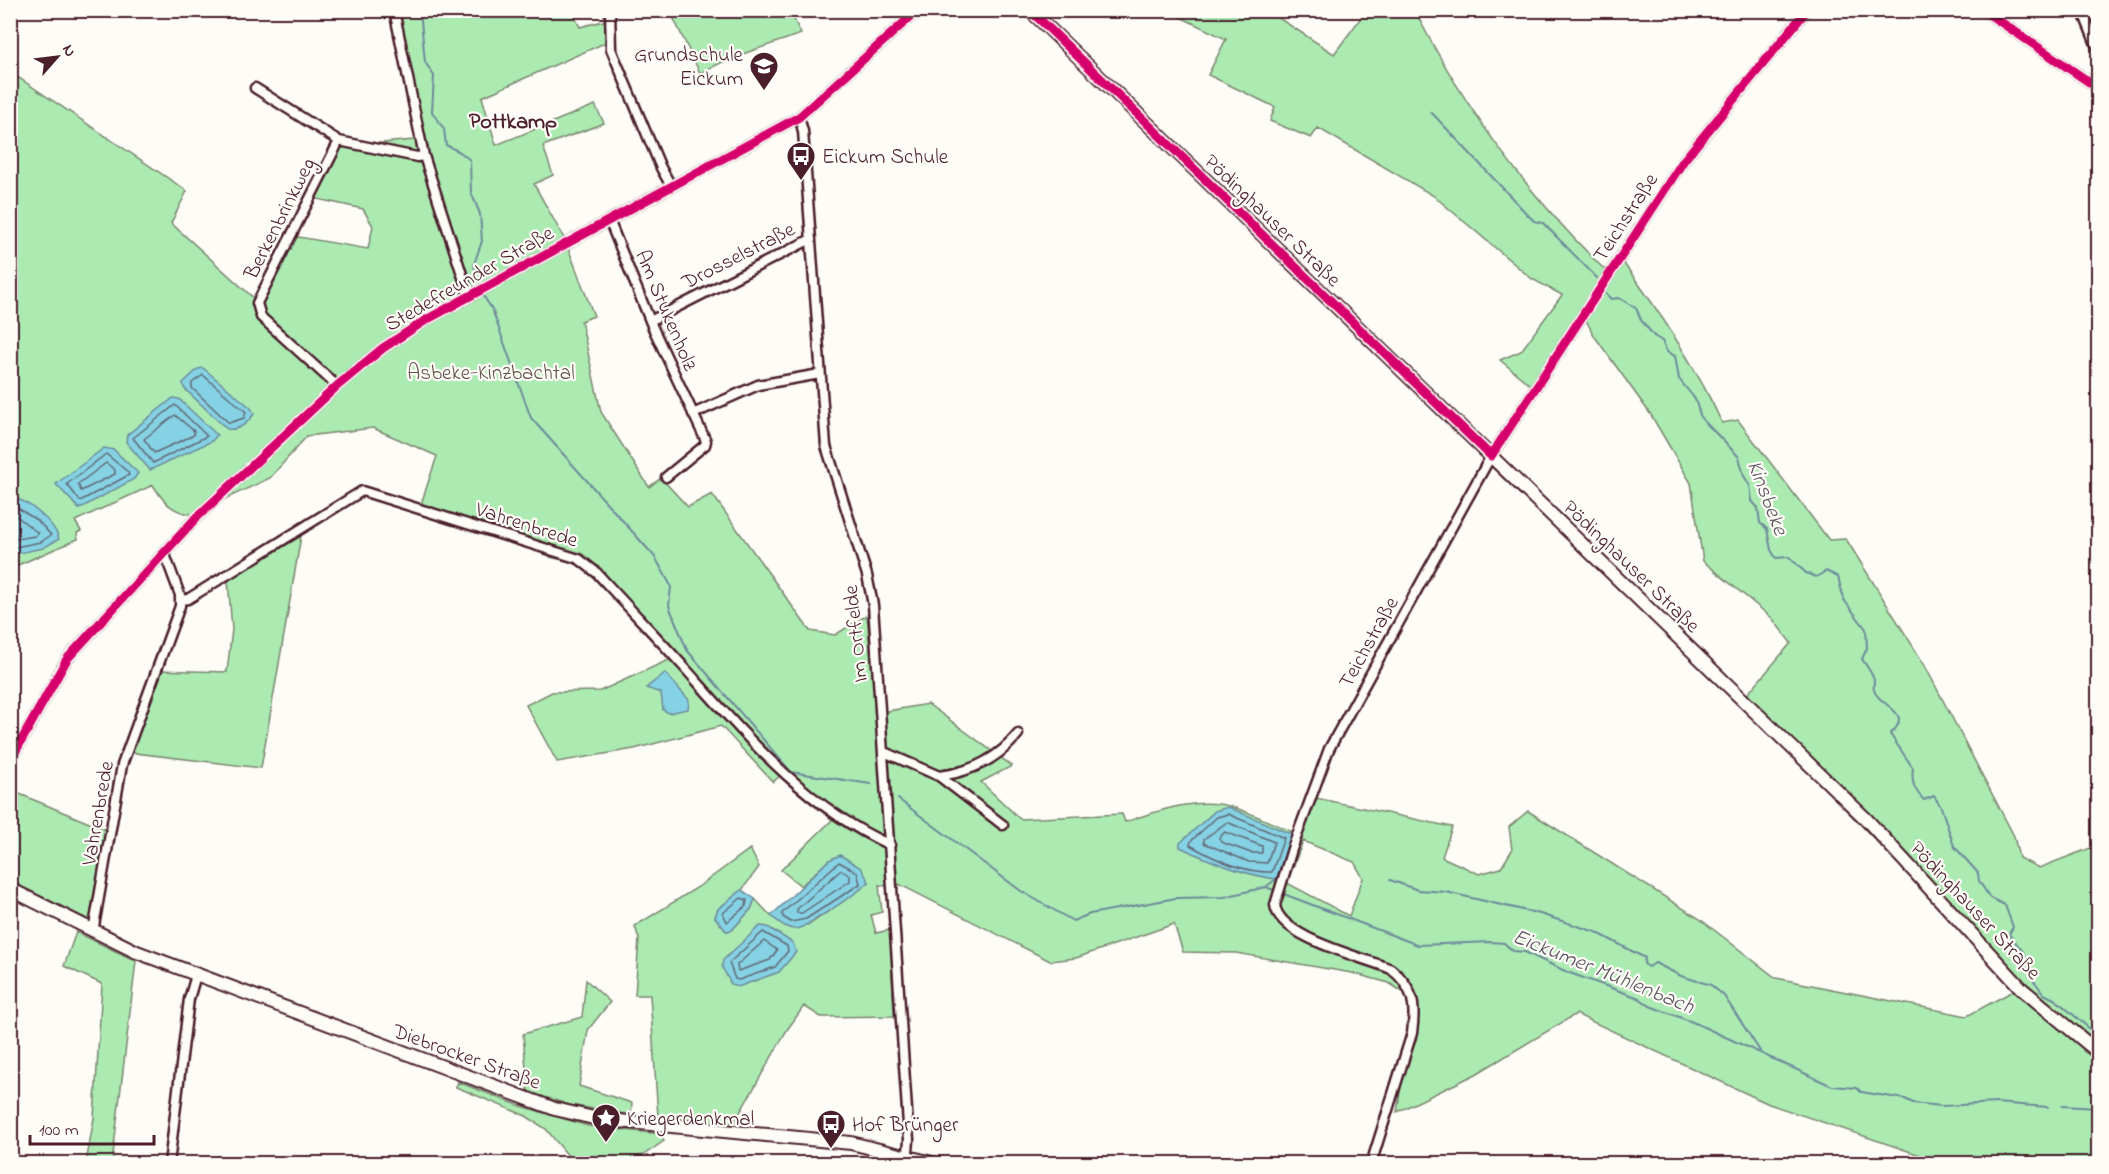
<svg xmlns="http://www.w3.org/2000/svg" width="2109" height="1174" font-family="'Indie Flower',sans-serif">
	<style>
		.green { fill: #abebb2; stroke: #7a856e; stroke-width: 1.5; fill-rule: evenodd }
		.water { fill: #85d2e4; stroke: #6d8a9a; stroke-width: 1.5 }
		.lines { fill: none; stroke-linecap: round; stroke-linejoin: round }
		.shore { stroke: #626775; stroke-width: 1.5 }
		.stream { stroke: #6d8a9a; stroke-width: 2 }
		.street-casing { stroke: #4a1f2b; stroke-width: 13 }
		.secondary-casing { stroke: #4a1f2b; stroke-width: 16 }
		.street { stroke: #fdfcf7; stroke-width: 8 }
		.secondary { stroke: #fdfcf7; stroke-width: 12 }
		.cycleway-casing { stroke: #fdfcf7; stroke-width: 13 }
		.cycleway { stroke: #d6006c; stroke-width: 9 }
		.labels { text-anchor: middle; stroke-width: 4.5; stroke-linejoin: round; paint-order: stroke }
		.poi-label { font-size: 21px; fill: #4a1f2b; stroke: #fdfcf7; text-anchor: start }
		.street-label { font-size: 21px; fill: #4a1f2b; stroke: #fdfcf7 }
		.park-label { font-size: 21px; fill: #62524d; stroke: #fdfcf7 }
		.neighbourhood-label { font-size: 22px; font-weight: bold; fill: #4a1f2b; stroke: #fdfcf7 }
		.water-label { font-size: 22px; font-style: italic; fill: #5c5562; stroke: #fdfcf7 }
	</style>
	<rect width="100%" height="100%" fill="#fdfcf7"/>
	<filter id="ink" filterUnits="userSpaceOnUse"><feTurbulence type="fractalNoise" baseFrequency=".0167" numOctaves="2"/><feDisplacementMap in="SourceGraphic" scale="12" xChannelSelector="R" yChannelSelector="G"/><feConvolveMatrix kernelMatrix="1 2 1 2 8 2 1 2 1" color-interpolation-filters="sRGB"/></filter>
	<g filter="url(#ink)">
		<path class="green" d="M398,11H572L580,27L607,20V42L482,97L496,145L595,105L604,123L543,146L553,175L534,184L565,240L594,316L581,321L601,412L649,487L661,478L688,507L712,494L810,631L835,635L867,615L876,713L928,704L1012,766L981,782L1020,819L1122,814L1125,822C1158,811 1198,796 1233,807C1254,814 1273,824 1293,832L1307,796L1452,827L1442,857L1479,874L1501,868L1512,850L1509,827L1528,811L1700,919L1776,978L1967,1016L2015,990L1914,880L1760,721L1745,697L1791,643L1772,618L1703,561L1691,483L1651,415L1593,334L1584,316L1536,390L1500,360L1521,351L1562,295L1532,279L1434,196L1318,128L1311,138L1270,121L1275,107L1208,75L1226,39L1168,11H1268L1334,54L1366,11H1415C1464,108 1530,197 1608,273L1619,257C1658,309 1695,364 1722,423L1738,420L1829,540L1846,539L1924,664L2014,836L2019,858L2039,868L2098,845V1037L2087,1034L2083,1051L2098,1061V1163L1961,1164L1932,1159L1769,1104L1576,1014L1476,1074L1397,1112L1412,1012L1406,994L1389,983L1352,973L1236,953L1183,952L1174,924L1076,958L1050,961L899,884L898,888L879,885L882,912L871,915L876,933L890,930L894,1016L821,1017L804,1006L787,1030L734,1123L658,1117L650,995H635L639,939L635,926L698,887L750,849L759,867L742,890L718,909L715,917L726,931L732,930L751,909L755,899L771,916L809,925L869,882L829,860L801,886L781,870L832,820L782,774L773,782L721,726L634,749L557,762L526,705L552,692L600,691L671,659L580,564L550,557L547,550L420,507L437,456L373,428L307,436L270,478L193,514C172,513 163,501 153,485L75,521L81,531L77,533L78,539L11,568L10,72L187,191L171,223L258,302L293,236L368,249L373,226L363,209L313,198L340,146L367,152L371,144L425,139ZM1303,841L1354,862L1363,878L1349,916L1287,883Z
			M670,11H790L801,34L731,58L700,73Z
			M301,536L261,768L127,752L157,670L227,672L232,629L228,580Z
			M10,790L106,830L89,923L11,882Z
			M76,932L136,961L112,1163H86L94,1118L102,984L64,966Z
			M586,980L610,1002L588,1030L579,1086L632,1103L631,1115L570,1105L528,1092L523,1034L582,1017Z
			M458,1082L518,1105L588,1126L661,1134L664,1141L632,1163H574L546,1129L526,1116L456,1087Z"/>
		<path class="water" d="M203,368L251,408L254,414C247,424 239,431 227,429L184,388L183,383L198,369Z
			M173,398L179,399L217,435L212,441L150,470L126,442L127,435Z
			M104,448L114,450L138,473L134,479L79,509L56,484Z
			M10,497C27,499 55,523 59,539L43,548L14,554L11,552Z
			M665,673L689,700L688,709L669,713L663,710L661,693L646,688Z
			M1228,807L1293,835L1276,879C1241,874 1212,862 1180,847V843L1215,811Z
			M840,855L861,868L869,882C862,890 805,928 796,929C787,930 778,921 771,916L829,860Z
			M742,890L755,899L751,909L732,930L726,931L715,917L718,909Z
			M760,926L768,927L793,943L796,952L779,972L738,987L731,984L722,967L723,960Z"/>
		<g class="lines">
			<path class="shore" d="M203,375L246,412L244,418L229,423L192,388V383Z
				M175,405L207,436L153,463L133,438Z
				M175,415L194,431V435L154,453L144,439Z
				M106,454L128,472L129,475L80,501L67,484Z
				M106,463L115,470V474L81,491L78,484Z
				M10,503L38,521L51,535L41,542L10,548
				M10,511L38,533L35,536L10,540
				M1228,814L1284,838L1272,872C1244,873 1214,859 1190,845L1191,841L1217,817Z
				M1227,822L1274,842L1267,863L1249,862L1204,843V839Z
				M1225,832L1262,846V853H1251L1221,842L1219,838Z
				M839,862L857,872L860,884L806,919L791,922L783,917L782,913Z
				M841,870L850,876V881L802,913H797V909Z
				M741,898L747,900L746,906L727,922L723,913Z
				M763,932L787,946L788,951L775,967L739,980L735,979L729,963Z
				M764,941L777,950L770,960L738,971L737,965Z"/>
			<path class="stream" d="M420,10L425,62L434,76L432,112L444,129L446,145L460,152L470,160L471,192L480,214L482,241L474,264L477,281
				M1431,112L1527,214L1534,221L1543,223L1597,278
				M1605,293L1611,299L1619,298L1636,308L1641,320L1654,336L1662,341L1667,352L1675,356L1679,379L1695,399L1701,418L1739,457L1744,476L1750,486L1752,501L1758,508L1760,523L1767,529L1771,550L1776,558L1789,557L1806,573L1816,577L1826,571L1838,577L1844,600L1866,629L1867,648L1862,659C1866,665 1872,673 1874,680C1874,683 1873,687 1874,690C1878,706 1916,712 1890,734L1913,768C1911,782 1914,790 1924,800L1934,796L1941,807L1954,846L1978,873L1979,881L1990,898L2005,905L2013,927L2009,934L2025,954L2034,981L2044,994L2056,1000L2097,1035
				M484,297L492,309L531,418L655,557L671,586L669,606L687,650L791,772L871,784
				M898,799L1021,891L1073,921L1090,914L1176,898L1224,897L1266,887L1276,891
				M1390,880L1418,890L1446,892L1540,914L1596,932L1645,958L1644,964L1649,967L1655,963L1681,976L1711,985L1724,996L1760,1051
				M1266,887L1276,879
				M1281,893L1418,945L1491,942L1504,943L1513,951L1525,952L1567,972L1639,998L1650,1006L1695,1023L1832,1086L1857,1088L1861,1092L1905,1099L1913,1103L1942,1106L1996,1103L2048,1107
				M2062,1106L2098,1108"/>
			<g class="street-casing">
				<path id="street" d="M394,10L424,156L469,296
					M610,10L611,49L661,168L671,186
					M1983,10L2098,88
					M2082,10L2098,49
					M255,88L339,141L417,157L424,156
					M799,117L803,131L826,446L867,575L873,605L909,1140L907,1164
					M609,220L653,328L706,441L705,445L666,477
					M650,321L811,239
					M337,386L261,317L257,303L339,141
					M693,414L758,385L820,374
					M181,600L188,599L362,491L579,559L597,573C626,605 655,635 684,667C745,735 805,807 890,845
					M884,752L939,776L1003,825
					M10,761L67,659L195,519L337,386L383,348L426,320L799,117L918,10
					M939,776C971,772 998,759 1018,734
					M93,932L122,765L180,606V595L164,552
					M169,1164L189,999L196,975
					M1371,1164L1412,1033C1416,1005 1414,987 1391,969C1363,957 1279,938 1275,905L1292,849L1329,749L1491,456L1684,160L1807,10"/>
			</g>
			<g class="secondary-casing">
				<path id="secondary" d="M1030,10L1867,820L2022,989L2098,1052
					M10,889L137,952L555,1109L598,1119L851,1143L936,1164"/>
			</g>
			<use href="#street" class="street"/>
			<use href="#secondary" class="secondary"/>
			<g class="cycleway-casing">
				<path id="cycleway" d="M1030,10L1491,456L1684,160L1807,10
					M1983,10L2098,88
					M10,761L67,659L195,519L337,386L383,348L426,320L799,117L918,10"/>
			</g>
			<use href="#cycleway" class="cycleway"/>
		</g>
	</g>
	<defs>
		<g id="school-pin" transform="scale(1.5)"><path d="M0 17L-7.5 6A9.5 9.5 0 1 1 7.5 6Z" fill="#4a1f2b" stroke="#fdfcf7"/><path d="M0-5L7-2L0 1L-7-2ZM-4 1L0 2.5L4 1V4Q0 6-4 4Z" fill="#fff"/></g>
		<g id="bus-pin" transform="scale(1.5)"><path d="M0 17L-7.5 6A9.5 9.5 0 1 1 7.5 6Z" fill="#4a1f2b" stroke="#fdfcf7"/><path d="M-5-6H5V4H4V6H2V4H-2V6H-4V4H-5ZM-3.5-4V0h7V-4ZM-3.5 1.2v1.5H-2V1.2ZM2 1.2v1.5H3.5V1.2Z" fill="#fff"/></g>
		<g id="sight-pin" transform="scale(1.5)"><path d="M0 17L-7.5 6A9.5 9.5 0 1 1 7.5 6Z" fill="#4a1f2b" stroke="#fdfcf7"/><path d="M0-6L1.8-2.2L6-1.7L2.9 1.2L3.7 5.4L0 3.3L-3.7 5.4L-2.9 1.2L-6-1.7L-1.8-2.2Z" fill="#fff"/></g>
	</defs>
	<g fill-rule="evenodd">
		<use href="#school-pin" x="764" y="66"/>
		<use href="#bus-pin" x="801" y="156"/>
		<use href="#sight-pin" x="606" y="1118"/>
		<use href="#bus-pin" x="831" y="1124"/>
	</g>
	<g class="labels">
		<g class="poi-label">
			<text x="743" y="61" text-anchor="end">Grundschule<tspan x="743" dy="24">Eickum</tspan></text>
			<text x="822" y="163">Eickum Schule</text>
			<text x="627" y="1125">Kriegerdenkmal</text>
			<text x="852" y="1131">Hof Brünger</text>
		</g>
		<g class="street-label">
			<text transform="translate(1625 217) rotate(-57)" y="7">Teichstraße</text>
			<text transform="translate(279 218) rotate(-63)" y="7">Berkenbrinkweg</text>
			<text transform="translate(1273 220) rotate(44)" y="7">Pödinghauser Straße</text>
			<text transform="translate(738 255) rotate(-27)" y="7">Drosselstraße</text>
			<text transform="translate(469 278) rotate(-30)" y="7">Stedefreunder Straße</text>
			<text transform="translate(667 310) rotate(67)" y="7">Am Stukenholz</text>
			<text transform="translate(527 524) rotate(18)" y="7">Vahrenbrede</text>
			<text transform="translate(1632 566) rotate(44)" y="7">Pödinghauser Straße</text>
			<text transform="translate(855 634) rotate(-96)" y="7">Im Ortfelde</text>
			<text transform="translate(1368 642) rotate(-61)" y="7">Teichstraße</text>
			<text transform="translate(97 813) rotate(-80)" y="7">Vahrenbrede</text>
			<text transform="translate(1976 910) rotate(47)" y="7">Pödinghauser Straße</text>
			<text transform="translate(467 1056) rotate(20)" y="7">Diebrocker Straße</text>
		</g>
		<g class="park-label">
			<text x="491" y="379">Asbeke-Kinzbachtal</text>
		</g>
		<g class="neighbourhood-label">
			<text x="513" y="128">Pottkamp</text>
		</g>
		<g class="water-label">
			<text transform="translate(1769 497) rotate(69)" y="8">Kinsbeke</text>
			<text transform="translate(1604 970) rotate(22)" y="8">Eickumer Mühlenbach</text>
		</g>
	</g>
	<rect width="2109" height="1174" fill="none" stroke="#fdfcf7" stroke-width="36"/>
	<rect x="18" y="18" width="2073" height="1138" fill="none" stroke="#4a1f2b" stroke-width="2" filter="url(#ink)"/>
	<g transform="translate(57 57) rotate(62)" stroke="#fdfcf7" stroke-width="4.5" paint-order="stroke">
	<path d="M0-4.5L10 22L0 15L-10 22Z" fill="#4a1f2b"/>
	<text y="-9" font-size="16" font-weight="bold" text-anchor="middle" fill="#4a1f2b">N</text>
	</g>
	<path d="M30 1135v9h124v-9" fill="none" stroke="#4a1f2b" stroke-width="3"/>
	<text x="39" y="1135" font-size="18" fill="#4a1f2b" stroke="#fdfcf7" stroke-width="4.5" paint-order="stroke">100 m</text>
</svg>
